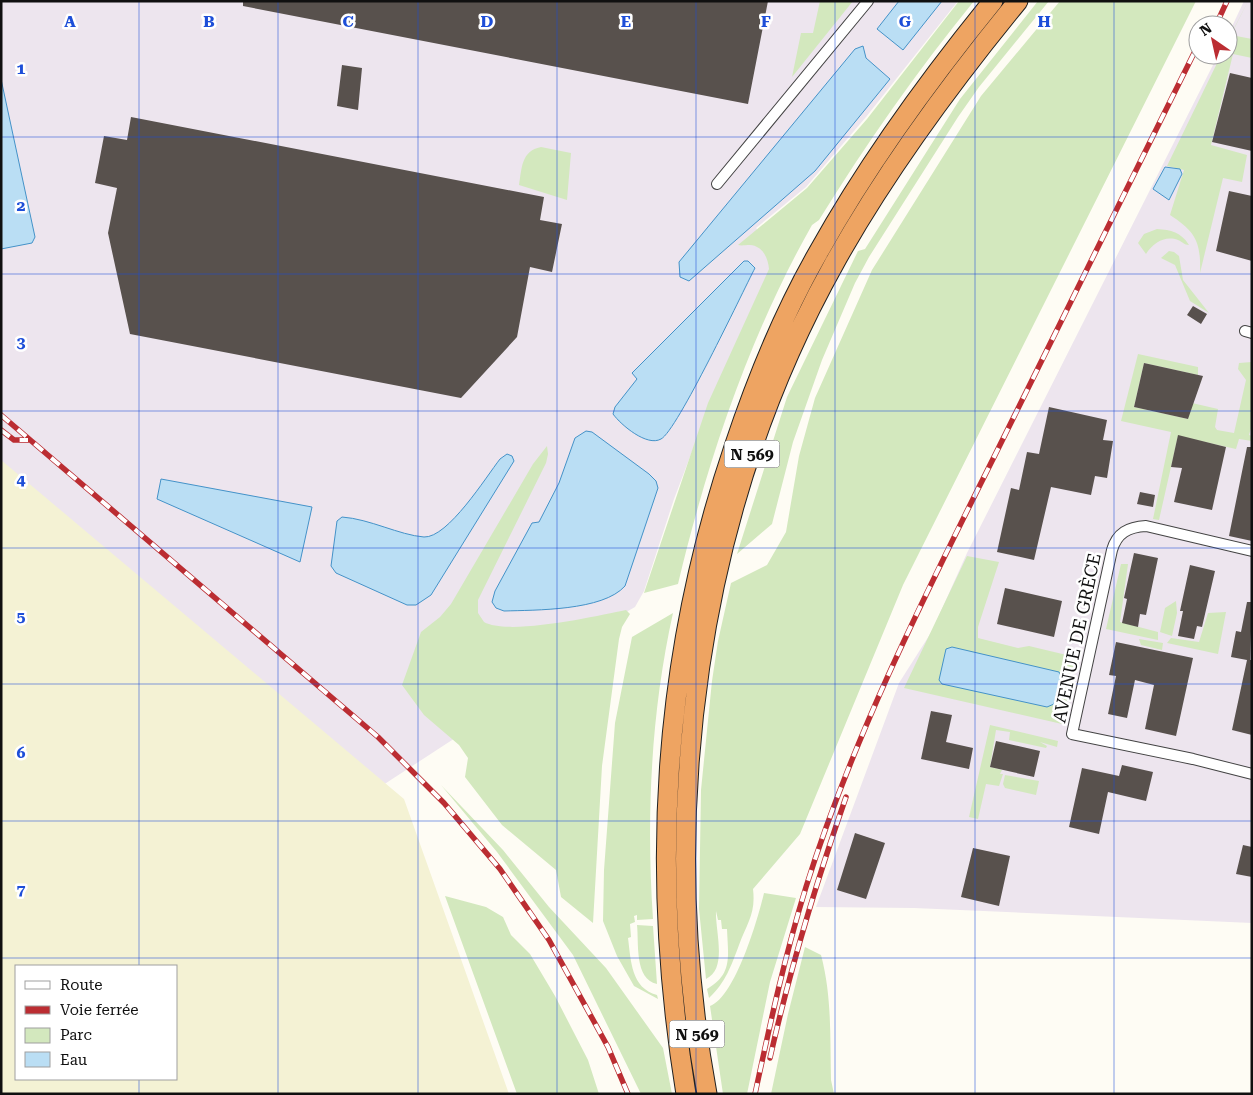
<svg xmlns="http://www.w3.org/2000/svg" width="1253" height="1095" font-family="'Roboto Serif',serif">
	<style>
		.industrial { fill: #ede5ee }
		.farmland { fill: #f4f2d4; fill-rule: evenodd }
		.green { fill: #d3e8be }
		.water { fill: #badef4; stroke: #4492c8 }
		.building { fill: #58514d }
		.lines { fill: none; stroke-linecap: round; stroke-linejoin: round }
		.street-casing { stroke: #434343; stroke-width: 12 }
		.highway-casing { stroke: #212121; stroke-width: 21 }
		.street { stroke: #fff; stroke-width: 10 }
		.highway { stroke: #eea462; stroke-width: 19 }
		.rail-casing { stroke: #bb2d32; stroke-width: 5.5 }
		.rail { stroke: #fff; stroke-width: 4; stroke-dasharray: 11; stroke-linecap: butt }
		.grid { fill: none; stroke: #1d4ed8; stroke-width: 1; stroke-opacity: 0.55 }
		.labels { text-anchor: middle; stroke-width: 5; stroke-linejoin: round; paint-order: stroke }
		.shield { fill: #fff; stroke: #585858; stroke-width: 1 }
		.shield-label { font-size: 16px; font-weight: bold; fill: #101010 }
		.street-label { font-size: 18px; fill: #101010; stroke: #fff }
		.grid-label { font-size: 16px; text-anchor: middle; font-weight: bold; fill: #1d4ed8; stroke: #fff; stroke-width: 5; stroke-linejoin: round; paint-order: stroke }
	</style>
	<rect width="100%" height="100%" fill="#fefcf4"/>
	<path class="industrial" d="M1,1H958L866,117L806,187L756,228L785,254L710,404L674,499L644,591L635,607L628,611L604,641L380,787L1,462Z
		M1244,1H1252V923L914,908L816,907L899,683L932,631L967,553L1218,55H1228V35Z"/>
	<path class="farmland" d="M1,460L404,799L509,1094H1ZM16,966H176V1079H16Z"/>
	<path class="green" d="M820,1H853L792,77L801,33H813Z
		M959,1H974C917,71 866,144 819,220L812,225C750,334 707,462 678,584L644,593L708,403L769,269C768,258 763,246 750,245C745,245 742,246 738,245L807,188L867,119Z
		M1038,1H1049L979,87L958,117L869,257L855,283L822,360L793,442L772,524L737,554L787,397L858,251L865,249L960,99Z
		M1060,1H1196L903,585L800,834L753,889C756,914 747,923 739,945C731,966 726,982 709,998L707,989C733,974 728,956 727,929H722L721,920H718L716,911C715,931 728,969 706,979L699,909L701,790L712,681L718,641L731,583L767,565L786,532L799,456L815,398L872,270L981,96Z
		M1248,1L1231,35L1252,39V58L1233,54L1211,145L1247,155L1242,182L1223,178L1200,273C1201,242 1196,232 1170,215L1184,170L1167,166L1221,55H1228V40Z
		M541,147L571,153L567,200L519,185C522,168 521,151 541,147Z
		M1157,229C1171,230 1181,232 1189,245C1184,245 1183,242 1178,240C1165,235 1153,243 1146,254L1138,243L1144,234Z
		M1169,251L1174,252L1179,256L1183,280L1209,313L1190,301L1175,265L1161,258Z
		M1138,354L1198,367V375L1144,363L1134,407L1188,419L1192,403L1218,409L1215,427L1217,430L1234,433L1246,380L1238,369L1239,363L1252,362V425L1249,435L1252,436V441L1239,439L1236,449L1178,436L1159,520L1153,519L1171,432L1121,421Z
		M547,446L548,454L546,463L478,600V613L484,622C509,636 596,616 626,610L630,614L622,627L619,639L602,766L593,923L561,897L556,870L502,825L465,777L468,758L459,745L424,715L402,685L421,632L440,617L451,604L533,464Z
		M967,556L999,562L978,627V638L1018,648L1029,646L1075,657L1062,724L904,688Z
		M1121,564H1128L1120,622L1158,632V640L1106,629Z
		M1176,601L1177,613L1172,636L1160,632L1165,608Z
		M1226,612L1218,654L1167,643L1171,638L1199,642L1208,613Z
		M673,613C651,712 646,817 653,919L637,920V915L634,916L635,922L630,924L631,937L628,938C631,961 631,988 657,995L658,999L634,986L617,956L603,921L604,870L615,723L632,637Z
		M1139,639L1163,643L1162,650L1141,645Z
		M990,725L1058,741L1057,747L1040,742L1047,746L1046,748L1009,740L1010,732L996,730L990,767L1002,770L1000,774H1003L999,786L986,784L978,819L969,817Z
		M1005,775L1039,781L1036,795L1005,788L1003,784Z
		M441,785L503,850L549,907L606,968L663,1048L672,1094H641L573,955L497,852Z
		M764,893L796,898L770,982L747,1094H723L710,1006C735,997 758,919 764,893Z
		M445,896L486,907L503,917L511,935L530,954L555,996L588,1060L599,1094H517Z
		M637,925L653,926L657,984C634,979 639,943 637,925Z
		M805,947L821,955C832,996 830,1038 831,1080L834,1094H771L788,1014Z"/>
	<path class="water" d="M899,1H942L903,50L877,29Z
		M863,46L866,58L890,79L815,171L689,281L680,277L679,262L855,49Z
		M1,79L35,237L32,243L1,249Z
		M1165,167L1180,169L1182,174L1169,200L1153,189Z
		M744,261H748L755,268C742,293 677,431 661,439C647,447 621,425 613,414L615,407L637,379L632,373Z
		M586,431L592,432L649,474L656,481L658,488L625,586C603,611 535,610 504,611L496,608L492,602L495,591L532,523L539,522L559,483L575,438Z
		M507,454L512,456L514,461L431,595L416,605H407L336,573L331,566L337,521L342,517C370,519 399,535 424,537C448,538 486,477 500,459Z
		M161,479L312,507L300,562L157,499Z
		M952,647L1059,672L1061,676L1054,704L1047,707L942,684L939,680L946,649Z"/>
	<path class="building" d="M243,1H768L748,104L243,6Z
		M342,65L362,68L358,110L337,106Z
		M1230,73L1252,78V151L1212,142Z
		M131,117L544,197L540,220L562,224L552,272L530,267L517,337L461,398L130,334L108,233L117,188L95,183L104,136L127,140Z
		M1229,191L1252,196V261L1216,251Z
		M1193,306L1207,314L1201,324L1187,315Z
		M1144,363L1203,376L1188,419L1134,407Z
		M1049,407L1107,420L1103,440L1113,441L1107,478L1095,476L1091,495L1051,487L1034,560L997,552L1011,488L1019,490L1027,452L1039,454Z
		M1178,435L1226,447L1212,510L1174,502L1182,468L1171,467Z
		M1247,447H1252V541L1229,536Z
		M1140,492L1155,495L1153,507L1137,504Z
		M1134,553L1158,558L1146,615L1140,614L1138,627L1122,623L1127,599L1124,598Z
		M1190,565L1215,571L1202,627L1197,626L1194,639L1178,636L1183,611H1180Z
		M1005,588L1062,601L1054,637L997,624Z
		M1247,602H1252L1250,660H1252V735L1232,730L1247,660L1231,657L1236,631L1241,632Z
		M1116,642L1193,658L1176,736L1145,729L1154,685L1135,680L1127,718L1108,714L1116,676L1109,675Z
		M931,711L952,715L946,742L973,748L969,769L921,759Z
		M996,741L1040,751L1034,777L990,767Z
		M1122,765L1153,772L1146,801L1108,792L1099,834L1069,827L1082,768L1119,776Z
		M855,833L885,843L866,899L837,890Z
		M1243,845L1252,847V877L1236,874Z
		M973,848L1010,856L999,906L961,897Z"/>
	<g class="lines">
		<g class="street-casing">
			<path id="street" d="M717,184L868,1
				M1245,331L1252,333
				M1252,551L1146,526C1128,527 1117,533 1112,550L1072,734L1193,759L1252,774"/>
		</g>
		<g class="highway-casing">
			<path id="highway" d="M686,1094C650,873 662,660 734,447C756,381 783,314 818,253C868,163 928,81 993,1
				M707,1094C656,816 696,510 835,262C887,169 950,84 1018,1"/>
		</g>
		<use href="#street" class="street"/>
		<use href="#highway" class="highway"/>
		<g class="rail-casing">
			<path id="rail" d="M1216,25L1227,1
				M1,415L378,737L444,803L500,869L549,940L608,1047L628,1094
				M1,430L14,440H28
				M770,1058C790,969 816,883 846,797
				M755,1094C770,1024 785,955 806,887C853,737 924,597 994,457C1062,320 1130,182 1198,45"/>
		</g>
		<use href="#rail" class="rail"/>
	</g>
	<path class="grid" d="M139,1V966M278,1V1094M418,1V1094M557,1V1094M696,1V1094M835,1V1094M975,1V1094M1114,1V1094M1,137H1252M1,274H1252M1,411H1252M1,548H1252M1,684H1252M1,821H1252M1,958H1252M139,1079V1094"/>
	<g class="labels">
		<g class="shield">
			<rect x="724.5" y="440.5" width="55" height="27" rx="4"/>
			<rect x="669.5" y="1020.5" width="55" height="27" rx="4"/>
		</g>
		<g class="shield-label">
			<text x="752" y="460">N 569</text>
			<text x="697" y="1040">N 569</text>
		</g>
		<g class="street-label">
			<text transform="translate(1077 638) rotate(-78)" y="6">AVENUE DE GRÈCE</text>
		</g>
	</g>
	<g class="grid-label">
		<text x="70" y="27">A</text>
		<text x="209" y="27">B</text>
		<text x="348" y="27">C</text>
		<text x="487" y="27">D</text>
		<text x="626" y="27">E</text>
		<text x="766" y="27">F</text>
		<text x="905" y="27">G</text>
		<text x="1044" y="27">H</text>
		<text x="21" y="74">1</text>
		<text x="21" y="211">2</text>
		<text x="21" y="348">3</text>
		<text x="21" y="485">4</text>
		<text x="21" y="622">5</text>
		<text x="21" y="758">6</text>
		<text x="21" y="895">7</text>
	</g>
	<rect width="1253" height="1095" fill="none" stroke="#101010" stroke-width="5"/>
	<rect x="15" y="965" width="162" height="115" fill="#ffffff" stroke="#9f9f9f"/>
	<rect x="25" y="981" width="25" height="8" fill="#ffffff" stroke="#9f9f9f"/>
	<text x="60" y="990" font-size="15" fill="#101010">Route</text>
	<rect x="25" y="1006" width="25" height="8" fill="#bb2d32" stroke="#9f9f9f"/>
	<text x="60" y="1015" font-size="15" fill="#101010">Voie ferrée</text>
	<rect x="25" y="1028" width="25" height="15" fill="#d3e8be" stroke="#9f9f9f"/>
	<text x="60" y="1040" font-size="15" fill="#101010">Parc</text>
	<rect x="25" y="1052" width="25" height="15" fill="#badef4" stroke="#9f9f9f"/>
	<text x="60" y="1065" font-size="15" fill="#101010">Eau</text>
	<g transform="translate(1213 40) rotate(326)"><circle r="24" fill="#ffffff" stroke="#9f9f9f"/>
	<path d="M0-4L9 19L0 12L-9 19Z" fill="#bb2d32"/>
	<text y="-8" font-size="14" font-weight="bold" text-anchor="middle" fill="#101010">N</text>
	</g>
</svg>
